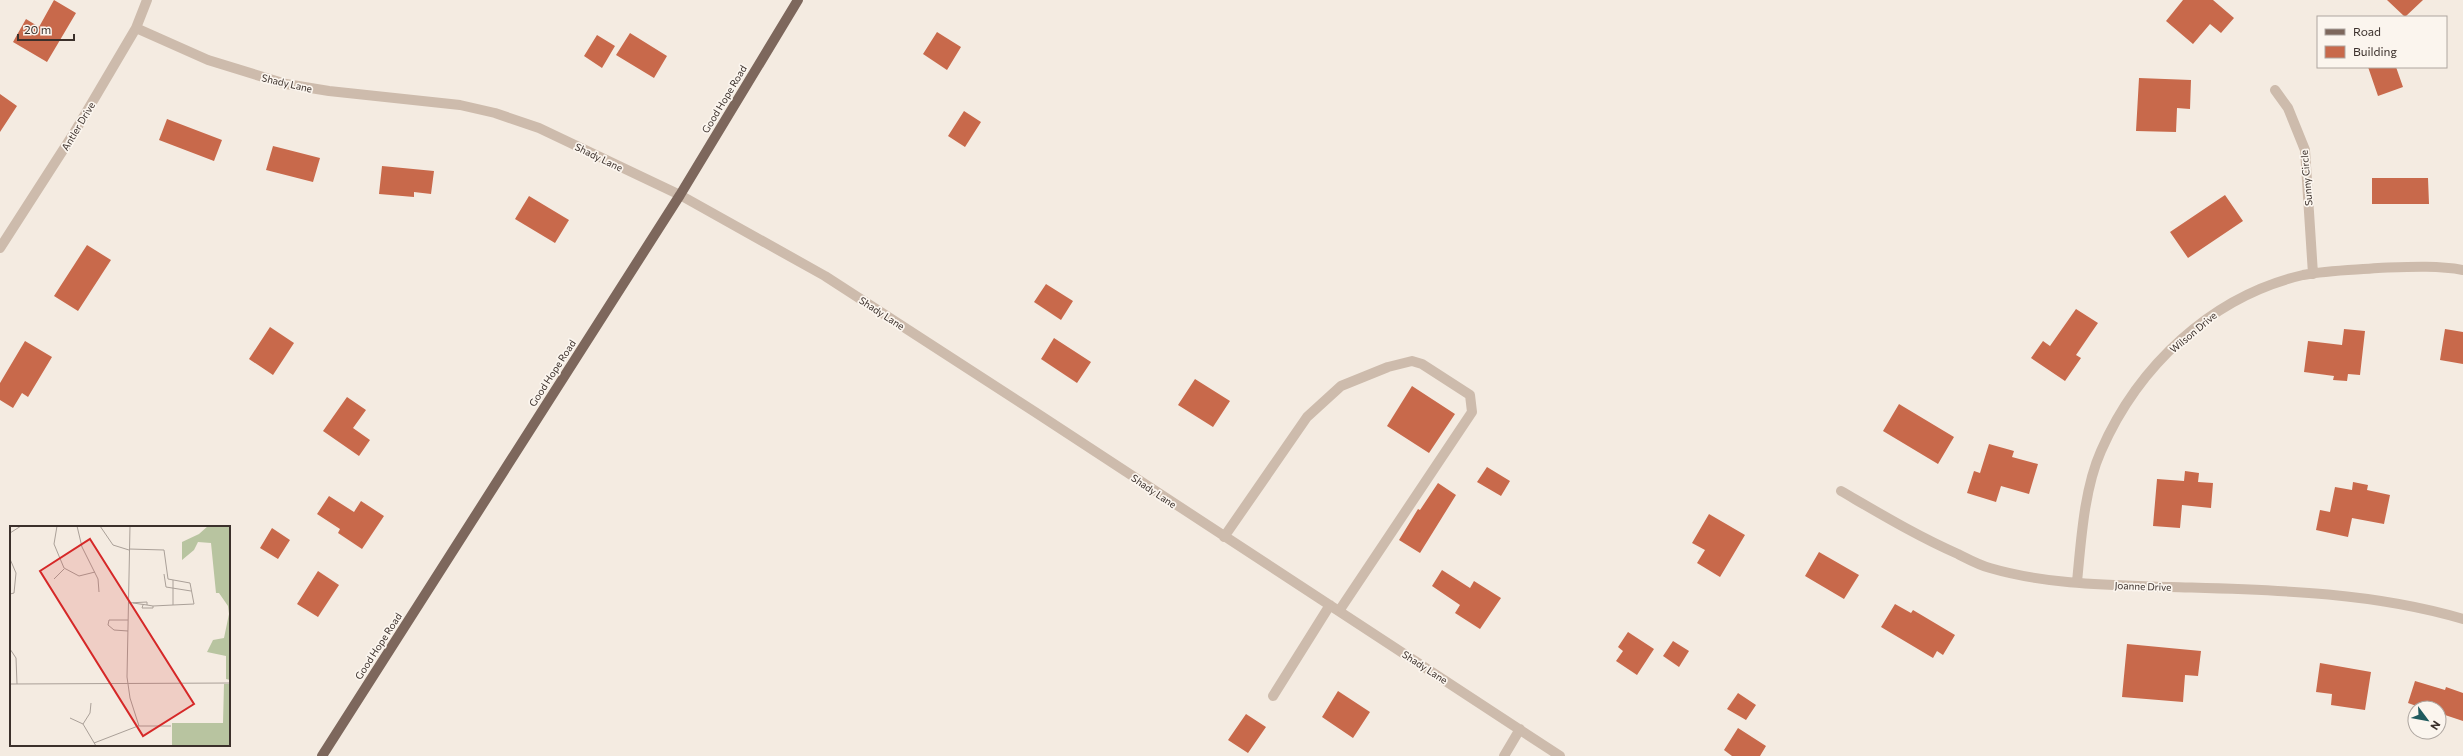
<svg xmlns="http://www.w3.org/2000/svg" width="2463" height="756" font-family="Commissioner,sans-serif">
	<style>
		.building { fill: #c8694b }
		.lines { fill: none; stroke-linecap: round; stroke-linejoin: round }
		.minor { stroke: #cdbbac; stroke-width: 10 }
		.major { stroke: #7d675c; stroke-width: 10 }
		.labels { text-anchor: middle; stroke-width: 3.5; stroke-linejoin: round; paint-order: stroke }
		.street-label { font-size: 10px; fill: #3b302b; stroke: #fbf5ee }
		.inset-road { fill: none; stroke: #aaa098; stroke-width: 1 }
		.view { fill: #d62828; fill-opacity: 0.15; stroke: #d62828; stroke-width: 2 }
		.inset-edge { fill: none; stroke: #3b302b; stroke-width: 2 }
	</style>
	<rect width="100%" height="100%" fill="#f4ebe1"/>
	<path class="building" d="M54,0L76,13L47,62L13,42L26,19L39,27Z
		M2183,0H2213L2234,18L2221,33L2210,24L2193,44L2166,21Z
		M2387,0H2423L2405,17Z
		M937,32L961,47L947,70L923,54Z
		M630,33L667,56L654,78L616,55Z
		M597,35L615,46L602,68L584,56Z
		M2368,67H2396L2403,87L2378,96Z
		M2139,78L2191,80L2190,109L2177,108L2176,132L2136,131Z
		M0,94L17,106L0,132Z
		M964,111L981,122L965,147L948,136Z
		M167,119L222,140L214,161L159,140Z
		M273,146L320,158L313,182L266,170Z
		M382,166L434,171L431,194L414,192V197L379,194Z
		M2372,178H2428L2429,204H2372Z
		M2225,195L2243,221L2188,258L2170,232Z
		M529,196L569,220L555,243L515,219Z
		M87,245L111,260L78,311L54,296Z
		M1046,284L1073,301L1061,320L1034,302Z
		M2076,309L2098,323L2076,355L2081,358L2065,381L2031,358L2043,341L2050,346Z
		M270,327L294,343L273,375L249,359Z
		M2344,329L2365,331L2360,375L2348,374L2347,381L2333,380L2334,376L2304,372L2308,341L2342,345Z
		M2445,329L2463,332V364L2440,360Z
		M1054,338L1091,362L1077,383L1041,359Z
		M25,341L52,357L28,397L22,393L13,408L0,400V383Z
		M1195,379L1230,401L1213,427L1178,405Z
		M1412,386L1455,414L1429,453L1387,426Z
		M347,397L366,410L353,428L370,440L359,456L323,431Z
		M1899,404L1954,437L1938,464L1883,431Z
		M1989,444L2014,451L2012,457L2038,464L2029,494L2001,486L1996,502L1967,493L1974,471L1980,473Z
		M1487,467L1510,481L1501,496L1477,482Z
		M2185,471L2199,473L2198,482L2213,483L2211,508L2182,505L2180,528L2153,526L2157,479L2184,481Z
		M2353,482L2368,485L2367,490L2390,495L2384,524L2352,518L2348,537L2316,530L2320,510L2330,512L2335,487L2352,490Z
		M1438,483L1456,495L1420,553L1399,540L1418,509L1420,510Z
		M329,496L354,512L361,501L384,516L362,549L338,533L340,529L317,514Z
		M1709,514L1745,535L1720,577L1697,563L1705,550L1692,543Z
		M272,528L290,540L278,559L260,548Z
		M1819,552L1859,575L1844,599L1805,576Z
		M1442,570L1470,588L1474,581L1501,598L1480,629L1455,613L1460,605L1432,586Z
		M318,571L339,585L318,617L297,604Z
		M1895,604L1911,613L1913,610L1955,635L1943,655L1937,651L1933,658L1881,627Z
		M1628,632L1654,649L1637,675L1616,661L1623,651L1618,647Z
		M1673,641L1689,651L1679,667L1663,656Z
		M2127,644L2201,651L2198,676L2185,675L2183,702L2122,697Z
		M2320,663L2371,672L2365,710L2331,705L2332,694L2316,692Z
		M2415,681L2445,690L2446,687L2463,693V721L2439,713V708H2422L2408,703Z
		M1338,691L1370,712L1353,738L1322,717Z
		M1738,693L1756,705L1746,720L1727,709Z
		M1246,714L1266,727L1248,753L1228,740Z
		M1738,728L1766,746L1760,756H1732L1724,750Z"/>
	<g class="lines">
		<path class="minor" d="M136,28L208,60L286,84L329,91L460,105L495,113L539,128L680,195L825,276L1035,412L1560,756
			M2275,90L2288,108L2305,150L2313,274
			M0,248L74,133L136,28L147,0
			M1841,491C1879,513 1917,536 1958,554C1968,559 1979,565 1990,568C2048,585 2111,585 2171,587C2269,590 2368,591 2463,619
			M1224,537L1307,417L1341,386L1388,367L1412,361L1422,364L1470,395L1472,412L1339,611
			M2077,582C2081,541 2084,489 2101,451C2138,366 2212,296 2303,275C2328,270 2353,270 2378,268C2406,267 2436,265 2463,270
			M1273,696L1330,605
			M1504,756L1520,729"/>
		<path class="major" d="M322,756L680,195L798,0"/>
	</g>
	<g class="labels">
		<g class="street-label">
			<text transform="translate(287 83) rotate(13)" y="4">Shady Lane</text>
			<text transform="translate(724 99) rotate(-59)" y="4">Good Hope Road</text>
			<text transform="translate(78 126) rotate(-59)" y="4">Antler Drive</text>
			<text transform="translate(599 157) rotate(26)" y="4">Shady Lane</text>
			<text transform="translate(2306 178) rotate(-95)" y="4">Sunny Circle</text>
			<text transform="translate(882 313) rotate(33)" y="4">Shady Lane</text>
			<text transform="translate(2193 332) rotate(-40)" y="4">Wilson Drive</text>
			<text transform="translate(552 373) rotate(-57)" y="4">Good Hope Road</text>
			<text transform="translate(1154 491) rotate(34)" y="4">Shady Lane</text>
			<text transform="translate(2143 586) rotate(2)" y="4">Joanne Drive</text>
			<text transform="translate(378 646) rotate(-57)" y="4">Good Hope Road</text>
			<text transform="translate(1425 667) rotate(33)" y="4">Shady Lane</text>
		</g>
	</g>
	<g transform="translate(10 526)">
		<rect width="220" height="220" fill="#f4ebe1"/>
		<path d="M198,0H220V154L216,153V130L197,126L203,114L214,112L219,88L218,80L209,67H206L201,17L188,16L184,24L172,34V16L189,8ZM214,158H220V220H162V197H213Z" fill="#b8c4a0"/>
		<path class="inset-road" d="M47,0L44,18L54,42L69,50L85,46M67,0L72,21L88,53L89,66M90,0L103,19L119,24M120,0L117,151L120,172L129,200M0,7L11,0M119,23L154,24L158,53L180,57L184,78L163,79V54M0,33L6,47L4,67L0,68M154,48L156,61L181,65M44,53L54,43M118,77L137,76V79L123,77M133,79L132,82H143V80L137,79M143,80L163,79M118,105L104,104L98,99L99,94H118M0,123L6,132L7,158M0,158L220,157M60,192L73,198L86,220M73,198L80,187L81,177M84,217L128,200H161"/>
		<path class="view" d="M80,13L184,178L133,210L30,45Z"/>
		<rect width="220" height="220" class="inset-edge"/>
	</g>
	<rect x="2317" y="16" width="130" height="52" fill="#fbf5ee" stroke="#aea6a0"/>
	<rect x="2325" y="29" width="20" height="6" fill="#7d675c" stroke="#aea6a0"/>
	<text x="2353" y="36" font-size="12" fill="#3b302b">Road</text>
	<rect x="2325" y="46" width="20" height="12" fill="#c8694b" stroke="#aea6a0"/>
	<text x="2353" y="56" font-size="12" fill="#3b302b">Building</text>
	<g transform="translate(2427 720) rotate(122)"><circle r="19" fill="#fbf5ee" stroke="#aea6a0"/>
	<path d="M0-3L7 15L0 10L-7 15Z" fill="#1f5a5e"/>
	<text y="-6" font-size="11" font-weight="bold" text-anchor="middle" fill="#3b302b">N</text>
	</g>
	<path d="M18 34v6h56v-6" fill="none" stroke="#3b302b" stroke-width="2"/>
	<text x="24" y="34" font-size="12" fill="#3b302b" stroke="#fbf5ee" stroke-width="3" paint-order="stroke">20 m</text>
</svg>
